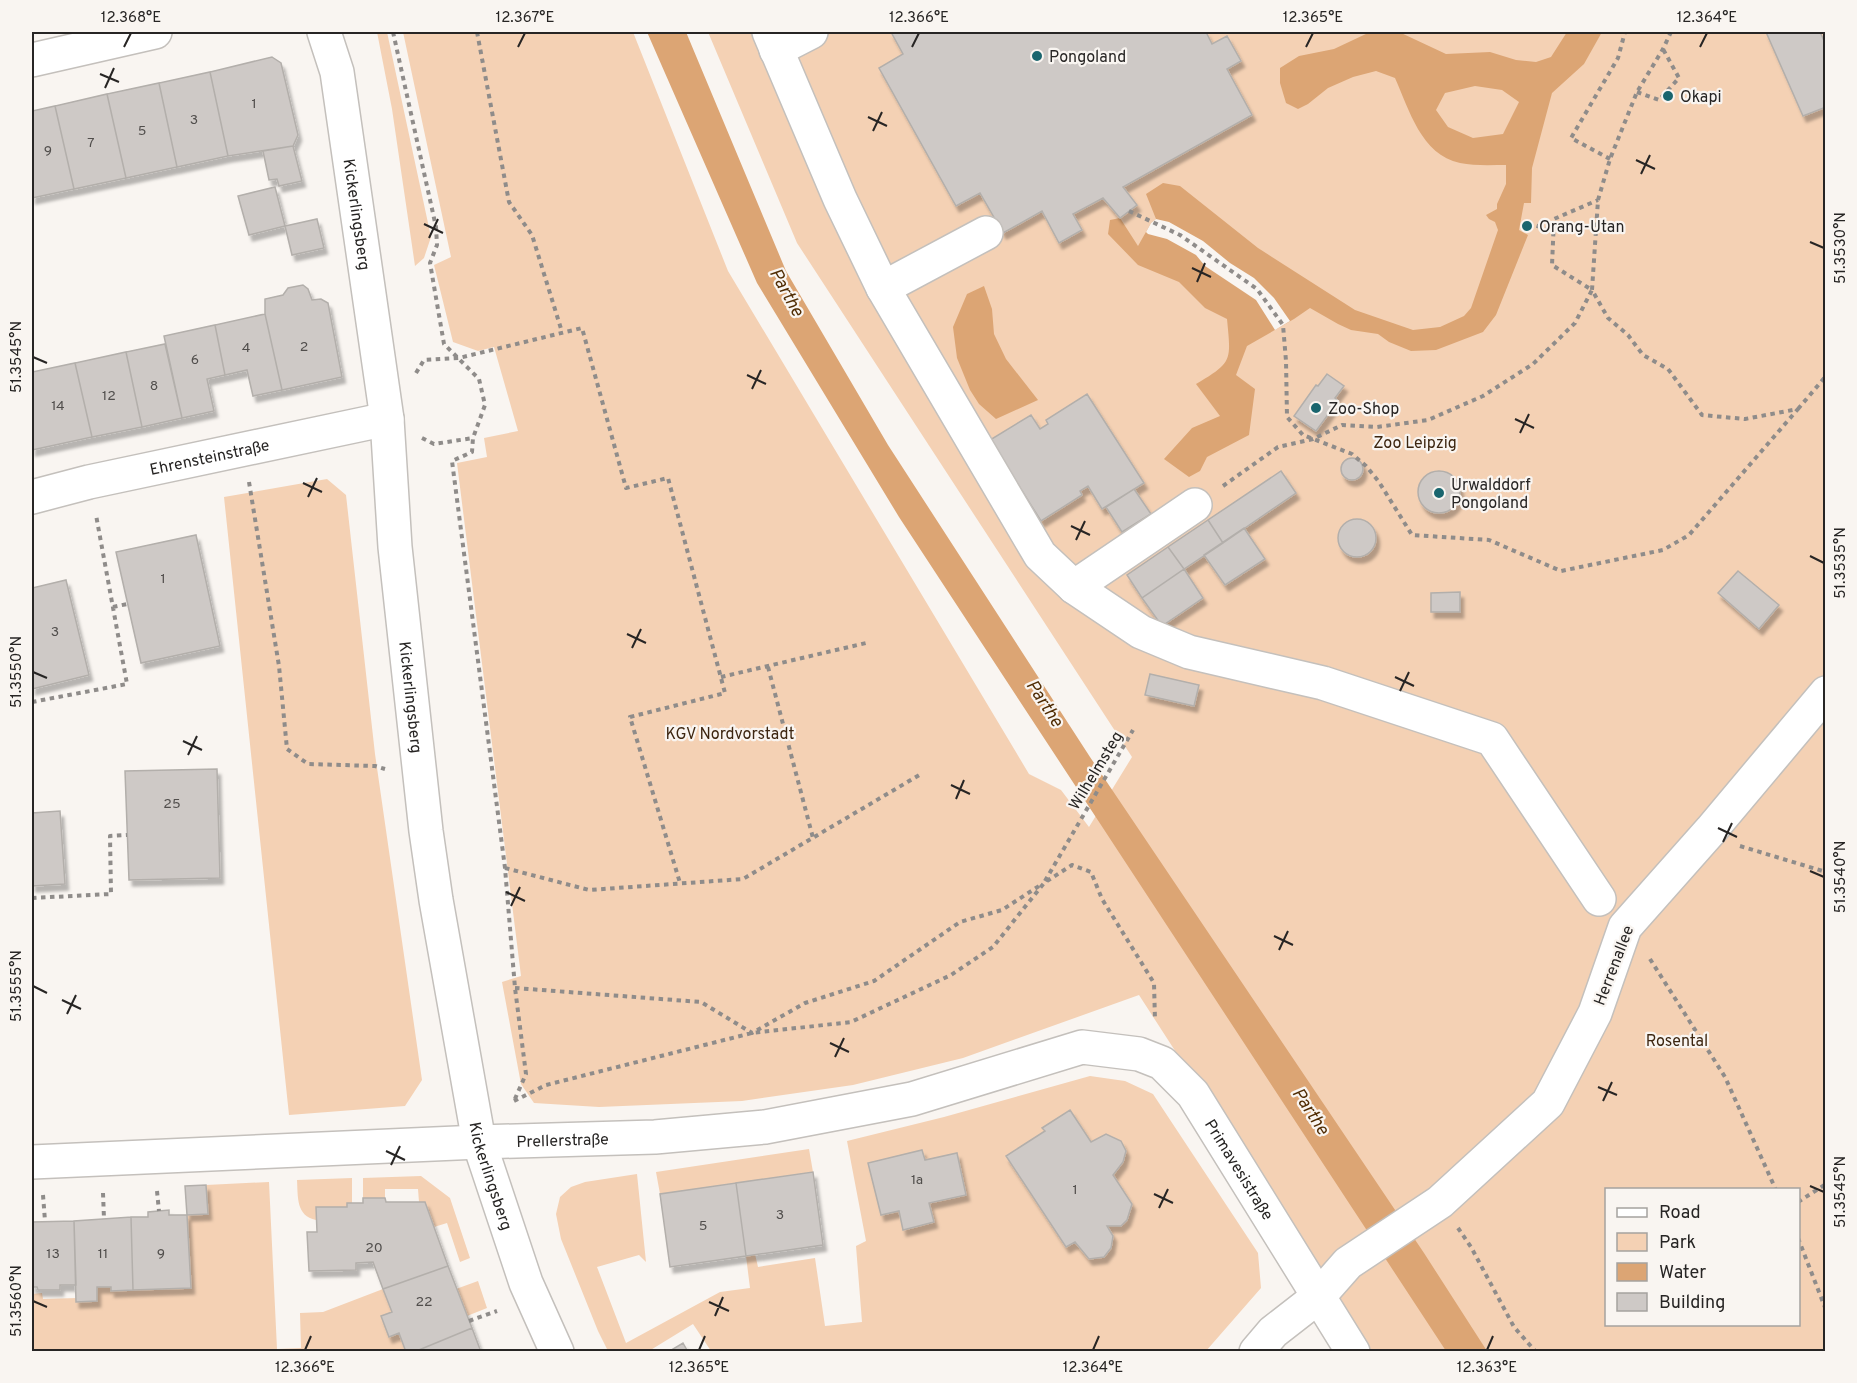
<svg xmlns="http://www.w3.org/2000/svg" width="1857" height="1383" font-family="Overpass,sans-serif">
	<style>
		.green { fill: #f4d1b4; fill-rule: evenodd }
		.water { fill: #dca574; fill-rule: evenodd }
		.pier { fill: #f9f5f1 }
		.building { fill: #cec9c6; stroke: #b3afab; stroke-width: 1.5; filter: url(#shadow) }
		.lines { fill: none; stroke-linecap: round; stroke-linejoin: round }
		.minor-casing { stroke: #c4c0bc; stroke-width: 36 }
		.path { stroke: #8f8c8a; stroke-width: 4; stroke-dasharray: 4.5 4.5; stroke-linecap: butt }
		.minor { stroke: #fff; stroke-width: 33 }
		.ticks { fill: none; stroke: #272524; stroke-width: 2 }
		.poi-dot { fill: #19656e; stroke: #f9f5f1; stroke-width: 2 }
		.labels { text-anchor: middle; stroke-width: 4.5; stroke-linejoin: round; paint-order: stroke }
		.number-label { font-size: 14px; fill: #514e4c }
		.poi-label { font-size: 16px; fill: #272524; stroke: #f9f5f1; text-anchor: start }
		.street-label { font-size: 16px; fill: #272524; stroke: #f9f5f1 }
		.park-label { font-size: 16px; fill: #3d2610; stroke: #f9f5f1 }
		.water-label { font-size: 18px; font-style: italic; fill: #502c03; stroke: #f9f5f1 }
		.neatline { fill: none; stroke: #272524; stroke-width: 2 }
		.ticks-label { font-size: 15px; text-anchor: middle; fill: #272524 }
	</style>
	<defs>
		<filter id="shadow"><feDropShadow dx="3.5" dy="6" stdDeviation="1.5" flood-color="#0004"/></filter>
	</defs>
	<rect width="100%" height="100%" fill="#f9f5f1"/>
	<path class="green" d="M377,32H387L431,237L424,258L415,266L392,109Z
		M403,32H633L728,271L1029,774L1061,790L1089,827L1132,757L797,243L708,32H1825V1351H1369L1139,995L963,1058L853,1085L742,1101L599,1107L534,1103L521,1084L502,982L521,976L457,463L487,457L484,438L518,431L494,347L478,351L453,342L434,265L451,257ZM1606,1190H1798V1324H1606Z
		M327,479L346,495L375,754L422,1080L405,1106L289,1115L224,497Z
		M1090,1076L1125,1081L1153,1094L1258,1253L1261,1288L1206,1351H711L693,1324L649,1351H608L598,1331L561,1239L556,1214L560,1197L571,1187L585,1182L637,1174L646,1262L639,1255L597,1267L626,1343L720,1292L750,1288L746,1256L755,1254L758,1267L815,1258L825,1326L862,1322L856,1246L866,1241L847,1141L944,1117Z
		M809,1149L813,1172L660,1194L656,1172Z
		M421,1176L450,1198L470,1258L460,1262L447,1223L434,1227L425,1202H419L418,1189H385V1198H363V1178Z
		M352,1178V1203L347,1207H316V1220C296,1216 298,1197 297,1180Z
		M269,1182L277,1349L301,1348L300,1313L323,1312L383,1289L392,1312L382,1316L389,1337L399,1333L406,1351H32V1294L42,1293L43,1299L77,1298V1302L97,1301V1287H111L112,1291L191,1288L187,1215L208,1214L206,1185Z
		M478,1281L487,1308L467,1316L456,1289Z"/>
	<path class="water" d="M647,32H686L786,271L888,445L1090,757L1424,1253L1487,1351H1446L899,517L757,283Z
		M1399,32L1446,54L1490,52L1516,60L1536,62L1551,57L1567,32H1602L1584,64L1552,93L1532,168L1531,203H1524L1519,230L1528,235L1496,315L1483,332L1436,350L1411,351L1389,342L1378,334L1351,330L1338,324L1310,308L1294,319L1247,346L1236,375L1255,389L1249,435L1207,457L1200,471L1189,477L1164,459L1192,428L1220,416L1196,384C1233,362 1231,361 1227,319L1205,308L1179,282L1138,265L1108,234L1110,220L1120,218L1138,246L1151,223L1156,219L1146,194L1163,183L1180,186L1258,248L1355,310L1413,330L1440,327L1464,316L1471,308L1498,230L1495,222L1489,219L1486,215L1497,209V204L1506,184V165C1491,165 1474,166 1460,163C1421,155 1409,109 1395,78L1376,71L1353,77L1328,88L1308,104L1298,109L1286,103L1280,83V68L1299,56L1334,49L1368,33ZM1475,86L1502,90L1519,102L1503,134L1473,138L1448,127L1436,110L1445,93Z
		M984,286L992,309L994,334L1006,359L1038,400L996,419L979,404L970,390L957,358L953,327L967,294Z"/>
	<path class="pier" d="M1156,219L1169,222L1203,241L1230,263L1254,278L1274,298L1290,321L1275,330L1256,300L1205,266L1196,255L1167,239L1148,234L1146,232L1151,223Z"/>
	<path class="building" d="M891,32H1206L1212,44L1227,36L1241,61L1227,69L1252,115L1123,187L1137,205L1120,218L1103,198L1073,214L1082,230L1059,243L1042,211L1003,233L980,193L956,206L879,68L903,54Z
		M1766,32H1820L1826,45V107L1803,116Z
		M272,57L281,63L298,135L293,146L228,156L210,72Z
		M210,72L228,156L177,167L159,83Z
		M159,83L177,167L126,178L107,94Z
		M107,94L126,178L74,189L55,106Z
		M55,106L74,189L32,198V111Z
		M293,146L302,181L279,186L277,179L269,180L263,151Z
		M275,187L285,226L249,235L238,196Z
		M317,219L324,248L292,255L285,226Z
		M303,285L308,289L312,300L321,299L328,303L342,377L282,390L265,314V299L283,295L288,288Z
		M265,314L282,390L253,396L247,370L225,375L215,325Z
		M215,325L225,375L207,379L214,411L182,418L164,336Z
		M165,344L182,418L142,427L126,352Z
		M126,352L142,427L92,437L75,363Z
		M75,363L92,437L32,450V372Z
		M1327,374L1344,386L1335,398L1338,401L1316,431L1294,416L1316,385L1318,386Z
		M1087,394L1144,483L1102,509L1088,486L1080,491L1082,495L1041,521L990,440L1031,415L1040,429L1048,424L1046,420Z
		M1341 469a11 11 0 1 1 22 0a11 11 0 1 1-22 0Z
		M1281,471L1296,493L1223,543L1208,520Z
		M1418 492a21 21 0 1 1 42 0a21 21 0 1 1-42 0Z
		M1134,489L1151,514L1122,532L1106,507Z
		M1338 538a19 19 0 1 1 38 0a19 19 0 1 1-38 0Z
		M1208,520L1223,543L1184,569L1168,547Z
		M1244,528L1265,559L1225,585L1204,555Z
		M196,535L220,646L141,663L116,552Z
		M1168,547L1184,569L1142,598L1127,575Z
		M1184,569L1203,598L1162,626L1142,598Z
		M1738,571L1779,605L1759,629L1718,593Z
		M66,580L89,675L32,689V588Z
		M1460,592V612H1431V593Z
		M1150,674L1199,685L1194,706L1145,695Z
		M217,769L220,878L129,880L125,771Z
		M60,811L65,884L32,886V813Z
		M1070,1110L1091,1142L1106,1134L1121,1141L1126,1151L1123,1162L1113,1175L1132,1204L1127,1220L1121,1226H1107L1113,1236L1111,1248L1104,1257L1089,1259L1075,1242L1066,1247L1006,1156L1045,1131L1042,1128Z
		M922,1150L925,1160L957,1153L966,1195L929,1203L934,1222L903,1230L899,1211L881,1215L868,1163Z
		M813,1172L823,1245L746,1256L736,1183Z
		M736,1183L746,1256L670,1267L660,1194Z
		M206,1185L208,1214L187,1215L185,1186Z
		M363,1198H385L386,1202H425L448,1266L383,1289L373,1262L356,1263V1270L309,1271L307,1232H317L316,1207H347V1203H363Z
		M169,1210V1215H187L191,1288L133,1290L131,1217H148V1212Z
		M131,1217L133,1290L111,1291V1287H97V1301L76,1302L74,1221Z
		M74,1221L76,1285H60V1290H38L37,1287H32V1222Z
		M448,1266L472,1328L414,1352H406L399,1333L389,1337L381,1316L392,1312L383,1289Z
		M472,1328L481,1352H414Z
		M683,1343L688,1352H668Z"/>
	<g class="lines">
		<g class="minor-casing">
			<g id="minor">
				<path id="s1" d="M324,32L337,72L387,419L395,547L426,831L436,900L479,1142L526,1283L557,1352"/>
				<path d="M769,32L840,199L883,288L1040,555L1074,587L1141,632L1189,652L1323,683L1492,739L1599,899"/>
				<path d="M776,50L811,32"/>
				<path d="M32,60L155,32"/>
				<path d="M883,288L986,233"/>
				<path id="s2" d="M32,497L89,482L387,419"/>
				<path d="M1074,587L1195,505"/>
				<path id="s3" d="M32,1162L479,1142L655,1137L765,1127L912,1099L1082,1047L1139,1054L1162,1063L1193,1094L1353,1352"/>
				<path d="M1256,1352L1273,1332L1318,1297L1348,1263L1440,1202L1548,1103L1595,1013L1625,927L1711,830L1826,693"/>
			</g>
		</g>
		<path class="path" d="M393,32L436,227L437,245L430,263L444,344L479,379L485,405L473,438L472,452L452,461L505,868L515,988L526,1074L514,1101
			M477,32L509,202L532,235L562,332
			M1637,92L1659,100L1679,78L1663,49
			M1610,159L1571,138L1618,58L1625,32
			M1129,211L1180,235L1257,289L1283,325L1286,361L1287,417L1303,435L1352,454L1366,466L1379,482L1412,535L1489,540L1561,571L1663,550L1689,535L1798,409L1745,419L1702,415L1668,369L1643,355L1628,335L1608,318L1592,290L1598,200L1610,159L1637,92L1663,49L1671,32
			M1528,223L1553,231
			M416,373L424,360L459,358L582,328L626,488L668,478L725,693L630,717L680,883
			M1798,409L1826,376
			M422,438L434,444L473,438
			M249,482L279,666L287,749L308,764L375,766L385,769
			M1223,486L1278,447L1313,439L1342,425L1377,427L1428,420L1483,396L1533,364L1575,323L1592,290L1552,265L1554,219L1598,200
			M113,607L127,604
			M768,667L813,838
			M721,677L866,643
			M32,702L127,684L96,515
			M1740,846L1826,872
			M505,868L589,890L743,879L921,774
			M1045,881L1133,730
			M32,898L111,894L110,836L127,835
			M1650,959L1725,1077L1776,1190
			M515,988L701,1002L752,1033L805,1003L874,981L960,922L1002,910L1039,886
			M514,1101L546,1085L752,1033L851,1022L951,975L993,947L1044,883L1072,865L1091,872L1102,899L1154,983L1155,1020
			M157,1191L159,1211
			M103,1193L104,1219
			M43,1195L45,1221
			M1798,1202L1826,1184
			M1458,1228L1471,1247L1514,1327L1536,1352
			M1798,1238L1826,1310
			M469,1321L497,1311"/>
		<use href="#minor" class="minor"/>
	</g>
	<path class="ticks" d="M124,47L131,33M518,47L525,33M912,47L919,33M1306,47L1313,33M1700,47L1707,33M100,74L119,82M105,88L114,68M868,117L887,126M873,131L882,112M1636,160L1655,169M1641,174L1650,155M424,224L443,233M429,238L438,219M1810,242L1824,248M1192,268L1211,277M1197,282L1205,263M33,357L47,363M747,375L766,384M752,389L761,370M1515,419L1534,428M1520,433L1529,414M303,483L322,492M308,497L317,478M1071,526L1090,535M1076,540L1085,521M1810,556L1824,563M627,634L646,643M632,648L641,629M33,672L47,678M1395,677L1414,686M1400,691L1409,672M183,741L202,750M188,755L197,736M951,785L970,794M956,799L964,780M1718,828L1737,837M1723,842L1732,823M1810,871L1824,877M506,892L525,901M511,906L520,887M1274,936L1293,945M1279,950L1288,931M33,986L47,993M62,1000L81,1009M67,1014L76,995M830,1043L849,1052M835,1057L844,1038M1598,1087L1617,1095M1603,1101L1612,1082M386,1151L405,1160M391,1165L400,1146M1810,1186L1824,1192M1154,1194L1173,1203M1159,1208L1168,1189M33,1301L47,1307M709,1302L729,1311M715,1316L723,1297M305,1350L311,1336M699,1350L705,1336M1093,1350L1099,1336M1487,1350L1493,1336"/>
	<g class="poi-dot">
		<circle cx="1037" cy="56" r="6"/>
		<circle cx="1668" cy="96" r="6"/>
		<circle cx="1527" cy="226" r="6"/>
		<circle cx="1316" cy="408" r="6"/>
		<circle cx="1439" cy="493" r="6"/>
	</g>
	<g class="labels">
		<g class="number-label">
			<text x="254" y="108">1</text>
			<text x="194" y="124">3</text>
			<text x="142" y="135">5</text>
			<text x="91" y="147">7</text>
			<text x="48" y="155">9</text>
			<text x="304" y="351">2</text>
			<text x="246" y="352">4</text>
			<text x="195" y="364">6</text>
			<text x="154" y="390">8</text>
			<text x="109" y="400">12</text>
			<text x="58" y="410">14</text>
			<text x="163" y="583">1</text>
			<text x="55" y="636">3</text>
			<text x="172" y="808">25</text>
			<text x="917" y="1184">1a</text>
			<text x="1075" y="1194">1</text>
			<text x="780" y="1219">3</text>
			<text x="703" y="1230">5</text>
			<text x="374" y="1252">20</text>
			<text x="53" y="1258">13</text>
			<text x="103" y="1258">11</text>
			<text x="161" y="1258">9</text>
			<text x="424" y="1306">22</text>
		</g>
		<g class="poi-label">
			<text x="1049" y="62">Pongoland</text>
			<text x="1680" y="102">Okapi</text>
			<text x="1539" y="232">Orang-Utan</text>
			<text x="1328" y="414">Zoo-Shop</text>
			<text x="1451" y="490">Urwalddorf<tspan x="1451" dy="18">Pongoland</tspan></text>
		</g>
		<g class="street-label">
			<text dy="6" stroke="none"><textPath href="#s1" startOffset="186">Kickerlingsberg</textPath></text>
			<text dy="6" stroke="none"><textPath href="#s2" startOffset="182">Ehrensteinstraße</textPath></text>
			<text dy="6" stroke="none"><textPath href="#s1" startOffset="672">Kickerlingsberg</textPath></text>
			<text transform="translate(1095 770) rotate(-59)" y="6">Wilhelmsteg</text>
			<text transform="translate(1613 965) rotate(-69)" y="6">Herrenallee</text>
			<text dy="6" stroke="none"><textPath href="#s3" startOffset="531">Prellerstraße</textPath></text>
			<text dy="6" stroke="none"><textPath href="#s3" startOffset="1276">Primavesistraße</textPath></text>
			<text dy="6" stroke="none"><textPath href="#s1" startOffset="1158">Kickerlingsberg</textPath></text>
		</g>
		<g class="park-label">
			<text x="1415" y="448">Zoo Leipzig</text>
			<text x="730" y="739">KGV Nordvorstadt</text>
			<text x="1677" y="1046">Rosental</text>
		</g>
		<g class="water-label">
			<text transform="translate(787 292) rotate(61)" y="6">Parthe</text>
			<text transform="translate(1045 703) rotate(57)" y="6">Parthe</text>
			<text transform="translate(1311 1111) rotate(57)" y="6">Parthe</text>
		</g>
	</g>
	<rect width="1857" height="1383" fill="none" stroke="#f9f5f1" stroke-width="66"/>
	<rect x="1605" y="1188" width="195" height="138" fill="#f9f5f1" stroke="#a5a29f" stroke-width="1.5"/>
	<rect x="1617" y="1208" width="30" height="9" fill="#ffffff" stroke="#a5a29f" stroke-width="1.5"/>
	<text x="1659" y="1218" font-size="18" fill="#272524">Road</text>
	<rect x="1617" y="1233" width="30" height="18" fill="#f4d1b4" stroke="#a5a29f" stroke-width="1.5"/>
	<text x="1659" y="1248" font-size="18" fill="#272524">Park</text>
	<rect x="1617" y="1263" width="30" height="18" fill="#dca574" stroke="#a5a29f" stroke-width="1.5"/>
	<text x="1659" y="1278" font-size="18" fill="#272524">Water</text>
	<rect x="1617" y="1293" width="30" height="18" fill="#cec9c6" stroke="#a5a29f" stroke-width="1.5"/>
	<text x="1659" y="1308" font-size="18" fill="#272524">Building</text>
	<rect x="33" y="33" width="1791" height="1317" class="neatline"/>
	<g class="ticks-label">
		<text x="131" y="22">12.368°E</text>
		<text x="525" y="22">12.367°E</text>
		<text x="919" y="22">12.366°E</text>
		<text x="1313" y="22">12.365°E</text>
		<text x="1707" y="22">12.364°E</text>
		<text transform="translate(1840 248) rotate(-90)" y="5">51.3530°N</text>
		<text transform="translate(16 357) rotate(-90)" y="5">51.3545°N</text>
		<text transform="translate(1840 563) rotate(-90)" y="5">51.3535°N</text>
		<text transform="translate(16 672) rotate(-90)" y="5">51.3550°N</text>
		<text transform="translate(1840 877) rotate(-90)" y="5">51.3540°N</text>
		<text transform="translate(16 986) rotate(-90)" y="5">51.3555°N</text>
		<text transform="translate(1840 1192) rotate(-90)" y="5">51.3545°N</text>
		<text transform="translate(16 1301) rotate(-90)" y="5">51.3560°N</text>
		<text x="305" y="1372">12.366°E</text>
		<text x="699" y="1372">12.365°E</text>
		<text x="1093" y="1372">12.364°E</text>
		<text x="1487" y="1372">12.363°E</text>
	</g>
</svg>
